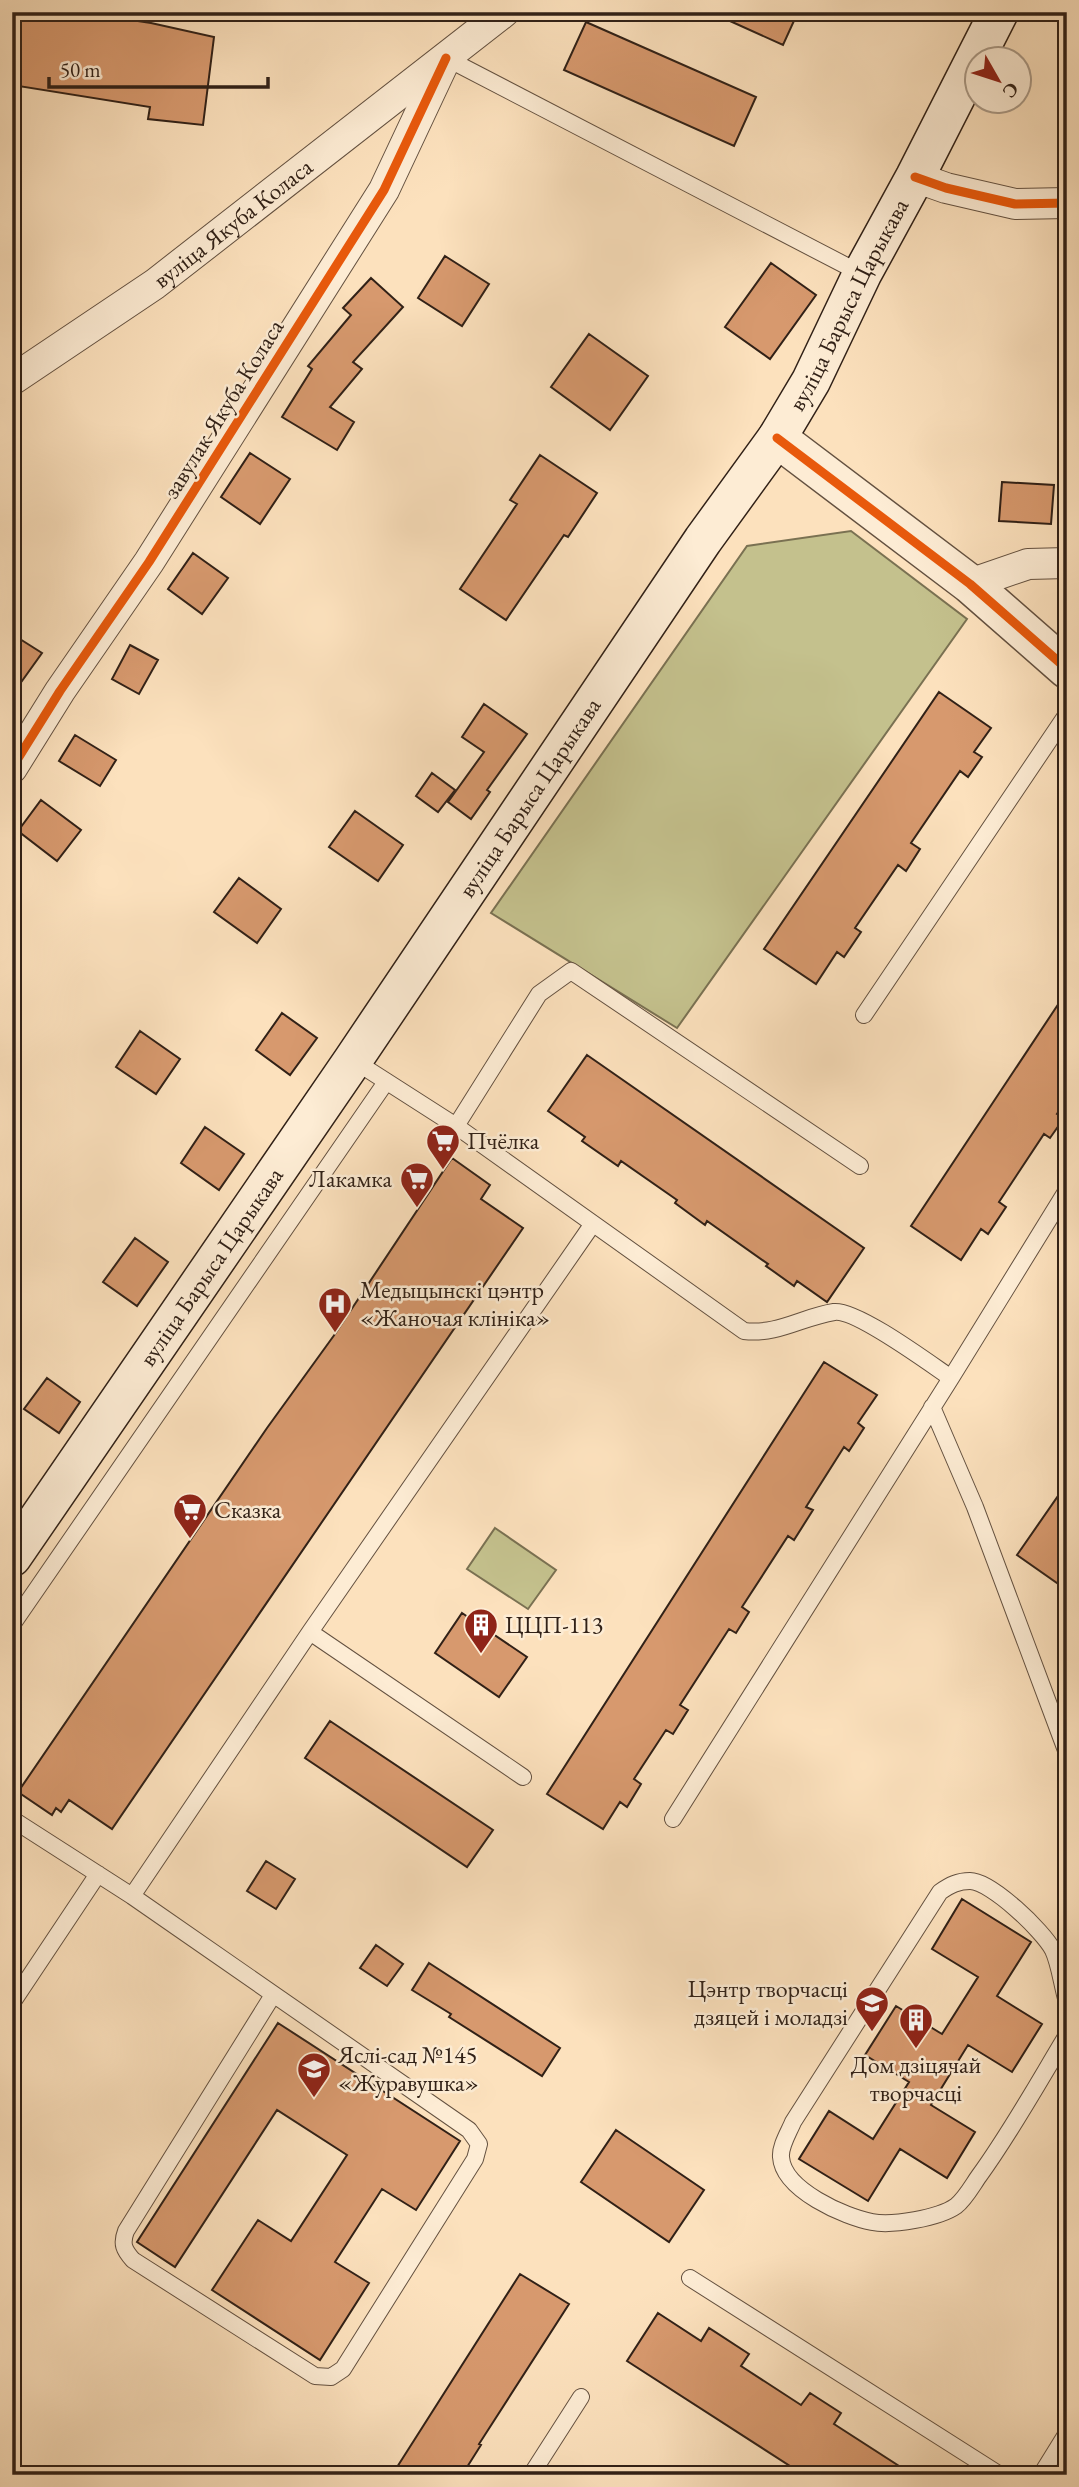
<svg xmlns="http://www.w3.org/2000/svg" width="1079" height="2487" font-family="'EB Garamond',serif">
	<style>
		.green { fill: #c4c18d; stroke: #7a7152; stroke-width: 2 }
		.building { fill: #d7996e; stroke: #312117; stroke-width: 2 }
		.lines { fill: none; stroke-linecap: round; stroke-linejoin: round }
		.service-casing { stroke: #645140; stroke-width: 18 }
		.minor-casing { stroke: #645140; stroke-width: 32 }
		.tertiary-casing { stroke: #645140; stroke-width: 41 }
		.secondary-casing { stroke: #312117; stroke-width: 41 }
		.service { stroke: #fdecd4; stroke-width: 16 }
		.minor { stroke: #fdecd4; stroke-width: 30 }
		.tertiary { stroke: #fdecd4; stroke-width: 38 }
		.secondary { stroke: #fdecd4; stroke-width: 38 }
		.cycleway-casing { stroke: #fdecd4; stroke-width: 13 }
		.cycleway { stroke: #e8590c; stroke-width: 9 }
		.labels { text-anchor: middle; stroke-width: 5; stroke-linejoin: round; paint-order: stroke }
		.street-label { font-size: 24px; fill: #312117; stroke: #fdecd4 }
		.poi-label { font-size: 24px; fill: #312117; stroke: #fdecd4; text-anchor: start }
	</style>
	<rect width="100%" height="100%" fill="#fce1bd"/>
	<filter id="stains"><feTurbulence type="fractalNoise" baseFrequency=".00286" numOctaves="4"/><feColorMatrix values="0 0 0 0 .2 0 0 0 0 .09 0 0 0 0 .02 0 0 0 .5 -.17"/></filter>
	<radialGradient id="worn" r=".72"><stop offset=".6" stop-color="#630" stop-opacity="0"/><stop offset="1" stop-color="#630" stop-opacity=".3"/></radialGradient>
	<path class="green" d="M851,531L967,619L677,1028L491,913L747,546Z
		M495,1528L556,1570L528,1609L467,1569Z"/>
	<path class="building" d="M12,12H78L151,23L214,37L203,125L148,119L150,107L12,85Z
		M710,12H798L783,45Z
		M586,22L756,97L734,146L564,70Z
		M445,256L489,284L462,326L418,298Z
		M771,263L816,295L770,359L725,327Z
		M371,278L403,307L353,362L362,369L330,407L354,422L337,450L282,417L312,369L308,366L351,315L343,308Z
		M589,334L648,376L610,430L551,387Z
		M250,453L290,479L260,524L221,497Z
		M540,455L597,493L568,537L564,535L506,620L460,589L517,504L510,500Z
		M1002,482L1054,485L1051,524L999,521Z
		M193,553L228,578L202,614L168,589Z
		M12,634L42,653L12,695Z
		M130,645L158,660L139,694L112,679Z
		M939,692L991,728L974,752L982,757L968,777L960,771L911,843L920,849L906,871L898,865L855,928L861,932L844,957L837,952L816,984L764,949Z
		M484,704L527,734L487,790L490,792L471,819L448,802L484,752L462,737Z
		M75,735L116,760L100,786L59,761Z
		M432,773L455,790L438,812L416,796Z
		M41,800L81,830L57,861L18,831Z
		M355,811L403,845L378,881L329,847Z
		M239,878L281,909L257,943L214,912Z
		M1067,991V1099L1057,1114L1064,1118L1050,1138L1044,1134L999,1202L1006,1207L988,1234L981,1229L961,1260L911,1226Z
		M282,1013L317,1038L290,1075L256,1050Z
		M140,1031L180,1059L156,1094L116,1067Z
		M587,1055L864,1248L827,1302L797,1281L794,1286L766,1266L768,1264L707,1221L705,1225L675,1203L677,1200L621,1161L618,1166L582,1141L585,1137L548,1111Z
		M205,1127L244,1154L219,1190L181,1163Z
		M452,1158L490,1185L481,1199L523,1228L112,1829L69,1800L61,1812L56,1808L52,1815L18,1792L267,1428L335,1334Z
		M135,1238L168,1262L137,1306L103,1282Z
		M824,1362L877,1395L858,1423L864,1428L849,1451L844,1447L806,1507L813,1510L794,1540L788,1536L742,1607L749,1612L736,1633L729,1629L680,1705L688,1710L673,1734L666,1730L634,1779L641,1784L627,1807L620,1802L603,1829L547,1794Z
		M47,1378L80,1402L59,1433L24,1409Z
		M1067,1483V1590L1017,1555Z
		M462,1613L527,1657L499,1697L435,1653Z
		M330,1721L493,1830L467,1867L305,1758Z
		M266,1861L295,1879L276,1909L247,1891Z
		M962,1899L1031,1942L997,1996L1042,2024L1012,2072L968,2045L931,2105L975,2132L947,2178L900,2149L868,2201L799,2159L829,2111L873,2139L909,2082L865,2055L896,2006L942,2034L978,1977L932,1949Z
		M376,1945L403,1964L387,1986L360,1968Z
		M429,1963L560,2048L542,2076L449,2017L451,2014L412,1990Z
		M278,2023L460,2141L416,2210L382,2189L335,2262L369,2283L320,2360L212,2290L258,2220L291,2241L347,2155L277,2110L175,2267L137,2242Z
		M616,2130L704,2190L669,2242L581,2182Z
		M520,2274L569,2304L479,2444L481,2445L462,2475H392Z
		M658,2313L701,2341L709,2328L749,2354L741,2366L801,2405L810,2393L841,2413L834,2424L913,2475H804L627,2361Z"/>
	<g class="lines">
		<g class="service-casing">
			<path id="service" d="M446,58L862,274
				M864,1015L1067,714
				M353,1060L456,1126L744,1331C778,1335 802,1317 834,1312C856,1309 929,1363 951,1378
				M456,1126L539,994L571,971L860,1166
				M932,1407L975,1507L1067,1753
				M12,1625L386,1082
				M310,1632L523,1777
				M12,1819L132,1896L469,2130L479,2144L475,2159L343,2369L331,2377L315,2376L133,2260C124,2250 121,2244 126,2231L273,1995
				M673,1819L951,1378L1067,1190
				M132,1896L310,1632L592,1225
				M1067,2002C1062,1986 1060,1965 1053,1950C1043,1931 991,1881 970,1881C958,1881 950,1885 940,1892L793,2122C789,2132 780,2146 781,2157C783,2190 845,2217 872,2222C892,2226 939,2218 956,2206C965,2199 972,2186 979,2176C1011,2132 1038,2083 1067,2035
				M12,2003L98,1874
				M690,2278L1000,2475
				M531,2475L581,2397
				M1041,2475L1067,2433"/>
		</g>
		<g class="minor-casing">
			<g id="minor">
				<path d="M915,177L946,188L1015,204L1067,203"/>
				<path id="s1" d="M12,380L155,284L504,12"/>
				<path d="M970,584L1028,564L1067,563"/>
				<path d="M12,768L60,691L149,562L384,190L446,58"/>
			</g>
		</g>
		<g class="tertiary-casing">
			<path id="tertiary" d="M777,438L970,584L1067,669"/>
		</g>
		<g class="secondary-casing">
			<g id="secondary">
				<path id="s2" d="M12,1557L353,1060L703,540L777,438L811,381L862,274L915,177L999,12"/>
			</g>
		</g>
		<use href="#service" class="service"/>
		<use href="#minor" class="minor"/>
		<use href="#tertiary" class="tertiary"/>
		<use href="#secondary" class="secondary"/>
		<g class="cycleway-casing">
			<path id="cycleway" d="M915,177L946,188L1015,204L1067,203
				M777,438L970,584L1067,669
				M12,768L60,691L149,562L384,190L446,58"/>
		</g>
		<use href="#cycleway" class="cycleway"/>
	</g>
	<defs>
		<g id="supermarket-pin" transform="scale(1.75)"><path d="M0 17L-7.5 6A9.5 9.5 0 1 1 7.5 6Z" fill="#8f2418" stroke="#fdecd4"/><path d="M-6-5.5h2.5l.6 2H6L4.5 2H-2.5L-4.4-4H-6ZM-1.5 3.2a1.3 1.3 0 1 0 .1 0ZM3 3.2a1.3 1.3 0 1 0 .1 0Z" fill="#fff"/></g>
		<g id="hospital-pin" transform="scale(1.75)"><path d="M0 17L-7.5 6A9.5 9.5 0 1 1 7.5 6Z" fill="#8f2418" stroke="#fdecd4"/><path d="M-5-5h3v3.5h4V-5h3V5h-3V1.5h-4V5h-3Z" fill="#fff"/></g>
		<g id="building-pin" transform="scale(1.75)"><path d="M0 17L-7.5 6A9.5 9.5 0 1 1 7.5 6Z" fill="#8f2418" stroke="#fdecd4"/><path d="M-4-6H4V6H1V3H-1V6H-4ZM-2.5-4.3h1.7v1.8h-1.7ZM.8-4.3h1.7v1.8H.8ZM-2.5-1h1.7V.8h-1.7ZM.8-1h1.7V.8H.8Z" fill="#fff"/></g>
		<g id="school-pin" transform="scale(1.75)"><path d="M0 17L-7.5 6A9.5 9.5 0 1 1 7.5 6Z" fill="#8f2418" stroke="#fdecd4"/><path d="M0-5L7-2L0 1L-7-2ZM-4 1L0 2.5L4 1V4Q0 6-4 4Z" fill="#fff"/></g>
	</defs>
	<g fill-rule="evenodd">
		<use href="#supermarket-pin" x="443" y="1141"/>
		<use href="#supermarket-pin" x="417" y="1179"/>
		<use href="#hospital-pin" x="335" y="1304"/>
		<use href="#supermarket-pin" x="190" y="1510"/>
		<use href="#building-pin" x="481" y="1625"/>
		<use href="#school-pin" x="872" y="2003"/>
		<use href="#building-pin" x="916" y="2020"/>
		<use href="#school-pin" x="314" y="2069"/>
	</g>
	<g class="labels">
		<g class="street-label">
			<text dy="8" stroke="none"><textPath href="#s1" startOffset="271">вуліца Якуба Коласа</textPath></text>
			<text dy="8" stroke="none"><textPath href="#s2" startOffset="1507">вуліца Барыса Царыкава</textPath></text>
			<text transform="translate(223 409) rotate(-58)" y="8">завулак Якуба Коласа</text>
			<text dy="8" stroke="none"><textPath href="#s2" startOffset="919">вуліца Барыса Царыкава</textPath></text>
			<text dy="8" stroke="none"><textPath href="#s2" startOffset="352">вуліца Барыса Царыкава</textPath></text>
		</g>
		<g class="poi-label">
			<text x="467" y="1149">Пчёлка</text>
			<text x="392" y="1187" text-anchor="end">Лакамка</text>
			<text x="360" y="1298">Медыцынскі цэнтр<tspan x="360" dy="28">«Жаночая клініка»</tspan></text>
			<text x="214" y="1518">Сказка</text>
			<text x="505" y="1633">ЦЦП-113</text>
			<text x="848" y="1997" text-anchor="end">Цэнтр творчасці<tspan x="848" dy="28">дзяцей і моладзі</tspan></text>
			<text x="338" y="2063">Яслі-сад №145<tspan x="338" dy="28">«Журавушка»</tspan></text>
			<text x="916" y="2073" text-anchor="middle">Дом дзіцячай<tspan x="916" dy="28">творчасці</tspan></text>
		</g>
	</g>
	<rect width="1079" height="2487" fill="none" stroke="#fce1bd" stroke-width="42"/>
	<rect x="14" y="14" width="1051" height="2459" fill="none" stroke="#312117" stroke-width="3.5"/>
	<rect x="21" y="21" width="1037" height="2445" fill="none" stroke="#312117" stroke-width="2"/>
	<g transform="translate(998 80) rotate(129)"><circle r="33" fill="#fdecd4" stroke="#ab9b88" stroke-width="2"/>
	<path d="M0-5L12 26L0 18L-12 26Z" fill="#8f2418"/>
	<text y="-10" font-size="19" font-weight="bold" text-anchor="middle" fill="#312117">С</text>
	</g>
	<path d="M49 77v10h219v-10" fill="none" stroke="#312117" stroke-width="3.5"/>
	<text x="60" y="77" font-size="21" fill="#312117" stroke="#fdecd4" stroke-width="5" paint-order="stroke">50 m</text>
	<rect width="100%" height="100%" filter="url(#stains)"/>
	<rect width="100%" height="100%" fill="url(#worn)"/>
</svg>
